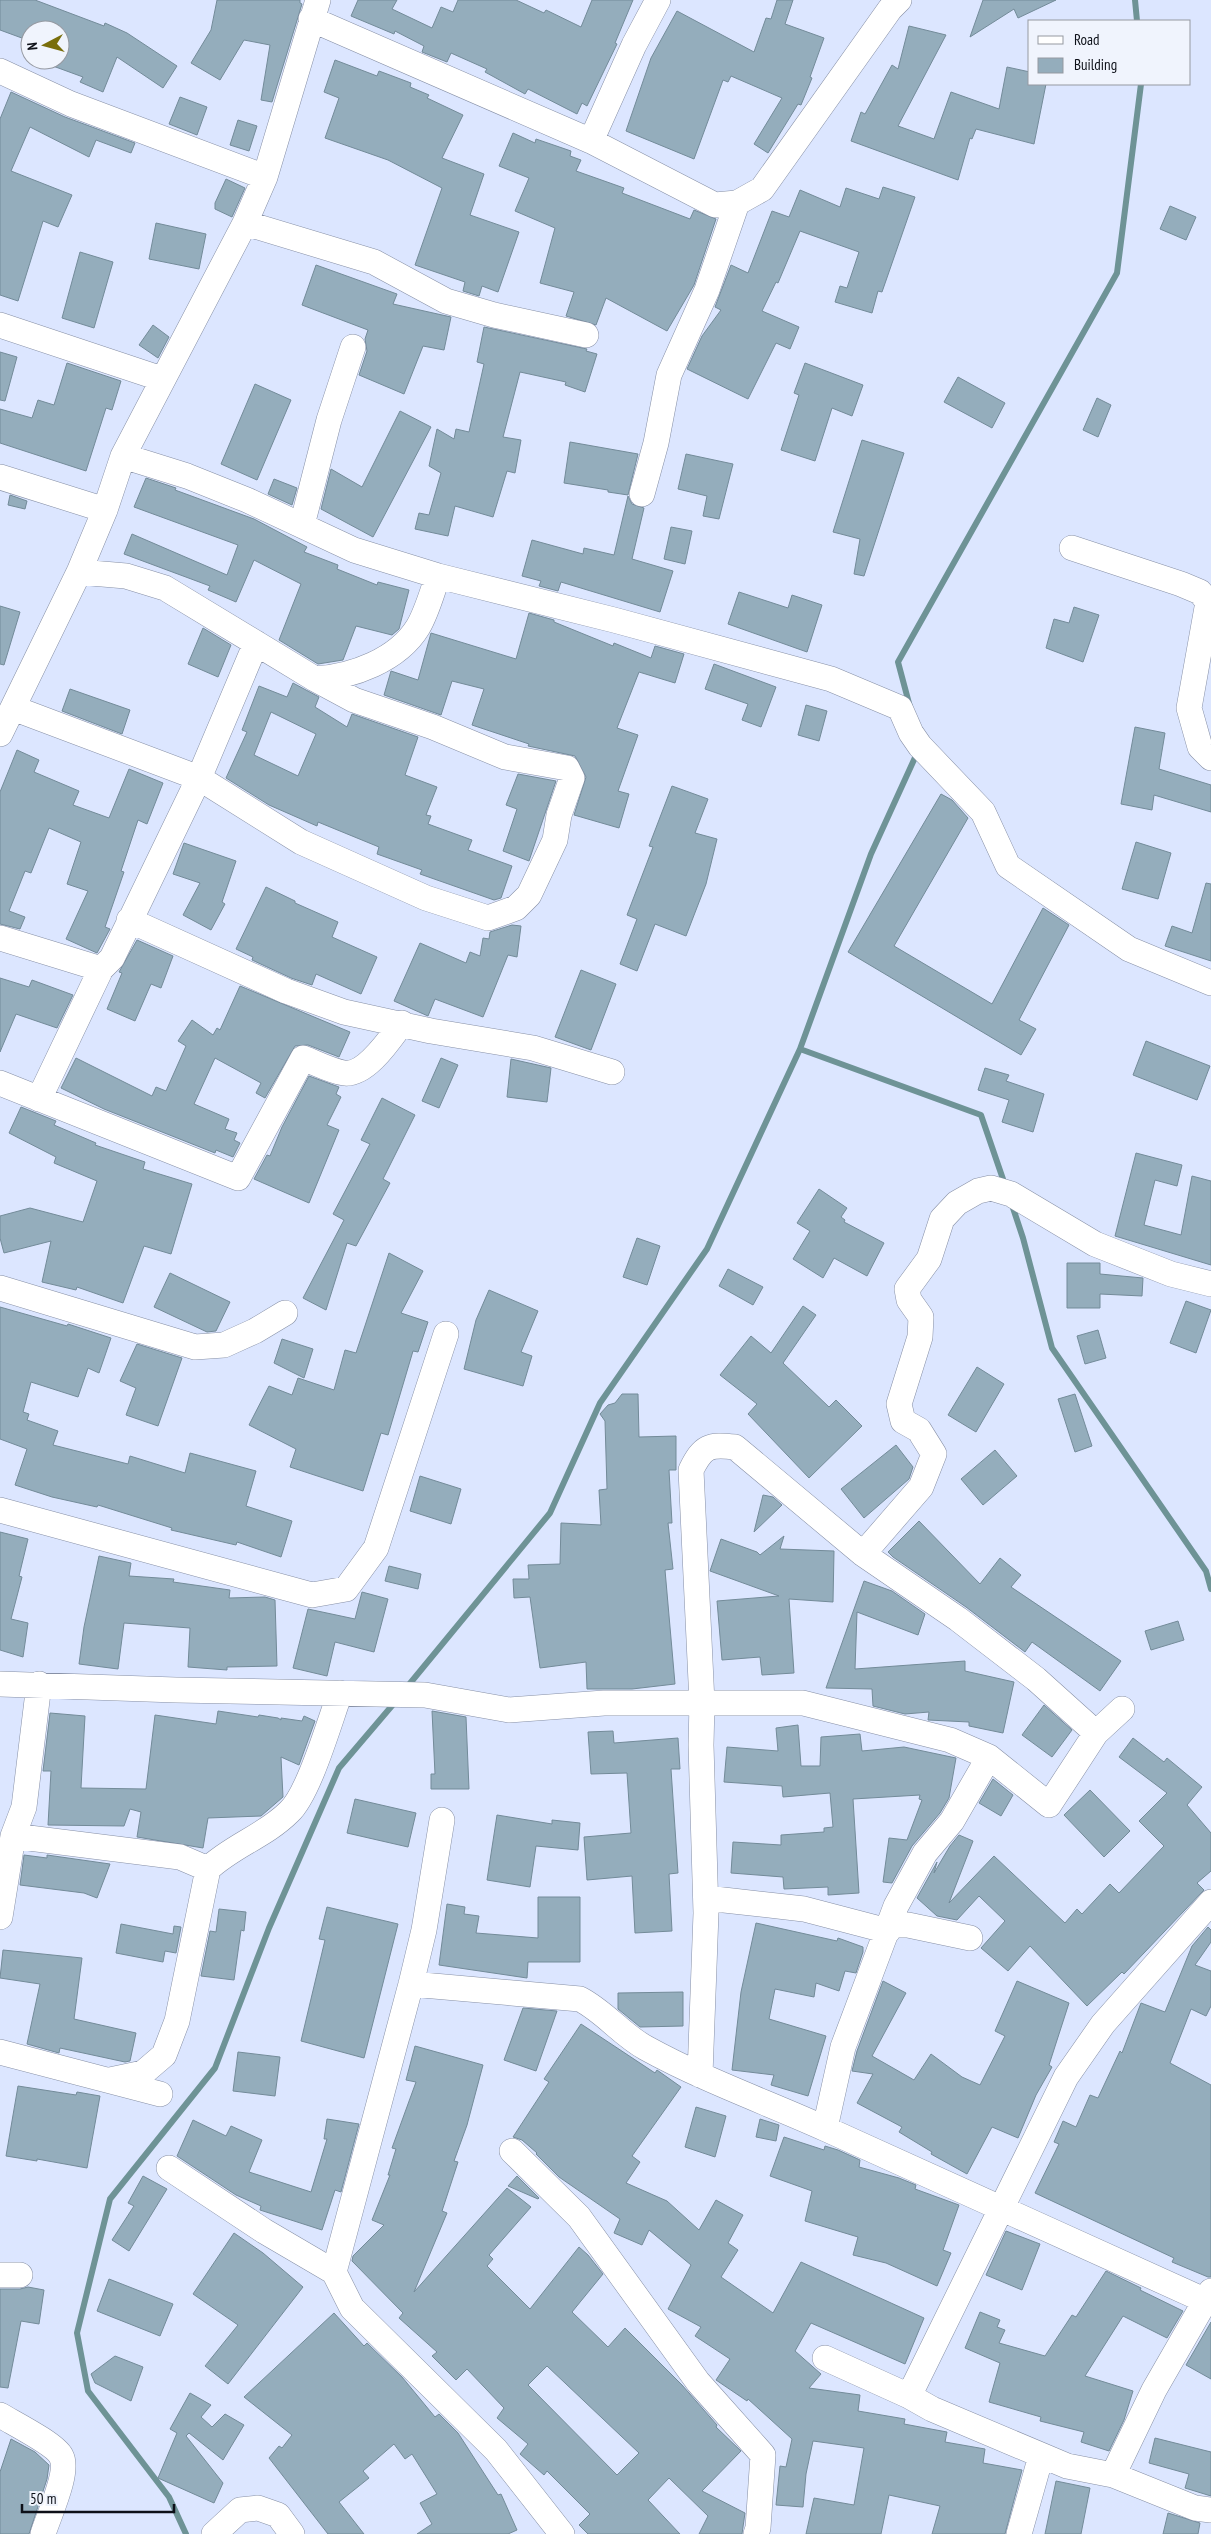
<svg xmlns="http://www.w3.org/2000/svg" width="1211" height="2534" font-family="'PT Sans Narrow',sans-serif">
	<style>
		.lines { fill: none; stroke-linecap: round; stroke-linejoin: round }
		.stream { stroke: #6e9396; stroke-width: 6 }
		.building { fill: #94adbc; stroke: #738b99; fill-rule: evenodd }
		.minor-casing { stroke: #8790a6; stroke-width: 26 }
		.minor { stroke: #fff; stroke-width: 25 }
	</style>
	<rect width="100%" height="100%" fill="#dce6ff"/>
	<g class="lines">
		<path class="stream" d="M1135,0L1137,21
			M910,707L898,662L1117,273L1141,84
			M800,1049L981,1115L1005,1185
			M1011,1202L1023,1238L1052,1348L1206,1571L1211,1589
			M407,1687L550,1513L600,1403L707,1249L800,1049L871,854L918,751
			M186,2534L169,2497L88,2391L77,2333L110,2199L215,2068L269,1928L339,1768L396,1701"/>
	</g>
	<path class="building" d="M0,0H35L104,26L105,23L127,33L177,66L163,88L117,57L103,92L80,82L83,77L42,62L60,60V30H30V41L0,30Z
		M217,0H300V3L302,4L272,102L261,100L270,45L244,40L220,80L191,63L211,30Z
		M358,0H397L392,9L432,28L441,7L453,12L458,0H516L544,13L546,10L581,27L592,0H633L615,43L617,44L587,106L582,103L577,114L528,89L525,94L485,72L487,69L451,53L447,62L422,52L424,46L395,31L394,34L351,16Z
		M777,0H793L785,24L824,38L810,77L812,78L801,105L798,104L768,153L754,144L782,98L731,76L728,82L723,80L694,159L626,131L651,58L677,11L754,52L766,18L771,19Z
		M983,0H1056L1018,18L1014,9L970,37Z
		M909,26L946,35L898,126L934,139L951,92L999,109L1007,67L1030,72V84H1046L1034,144L976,129L972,139L970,138L958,180L851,141L861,112L865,114L892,65L898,69Z
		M335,60L377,76L379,71L411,83L410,87L429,95L427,98L463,115L442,158L484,174L470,215L519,232L498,292L482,286L479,296L463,291L465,282L415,265L442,188L388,160L325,138L339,98L324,92Z
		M11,92L65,117L135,143L131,153L96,140L89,157L30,127L11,171L72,195L58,227L43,221L18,301L0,295V119Z
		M180,97L207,107L197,135L169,124Z
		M238,120L257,126L249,151L230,145Z
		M513,133L535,143L536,139L571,151L570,156L581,160L576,171L624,188L622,193L690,219L694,210L716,219L694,285L667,331L606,298L596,325L566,316L574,292L540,283L555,228L515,211L529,178L499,166Z
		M226,179L245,188L232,217L215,209V203Z
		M883,187L915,197L882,292L878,291L872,313L835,302L840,286L847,288L859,252L800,231L778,283L776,282L762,311L799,327L790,349L776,343L748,399L687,369L702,336L721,310L715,307L731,265L748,273L772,211L789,217L800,190L840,207L846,188L879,199Z
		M1170,206L1196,217L1186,240L1160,229Z
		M156,223L206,234L199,269L149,259Z
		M80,252L113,262L94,328L62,318Z
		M316,265L397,294L393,304L451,317L444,350L423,346L404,394L359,375L367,351L365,339L368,330L302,305Z
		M153,325L169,337L158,358L139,345Z
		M484,327L587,349L586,351L597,354L585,392L565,385L566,382L520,372L503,437L521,440L515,473L507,471L493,517L455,506L448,536L415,529L419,513L429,515L441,473L429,466L437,429L454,439L456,429L469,432L484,364L477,362Z
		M0,352L17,357L5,401L0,400Z
		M67,363L121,381L112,410L106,408L86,471L0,443V409L32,418L38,400L54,405Z
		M805,363L863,385L852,416L832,408L815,461L781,450L799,395L794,393Z
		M958,377L1005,403L992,428L944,402Z
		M255,384L291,400L257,480L221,464Z
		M1097,398L1111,405L1098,437L1083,430Z
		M400,411L431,427L373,537L321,509L331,469L362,487Z
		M862,440L904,453L864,576L854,574L860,539L833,532Z
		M570,442L638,454L628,495L608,492V490L564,483Z
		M686,454L733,464L719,519L703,516L707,496L678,489Z
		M146,478L176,488L175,490L254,519L307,547L304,552L338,565L337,569L377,585L378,582L409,590L399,629L392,635L356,626L343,660L318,664L279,640L301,584L254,560L236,602L208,590L210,586L124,554L132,534L227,575L238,545L134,507Z
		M274,479L297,488L292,505L268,494Z
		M10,495L27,501L25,509L8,505Z
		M628,496L632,504L644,508L632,559L673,571L660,612L561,582L558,591L539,586L541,581L522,576L532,540L583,554L584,548L614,555Z
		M671,527L692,531L685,564L664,559Z
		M739,592L788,608L792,595L822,605L807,652L728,624Z
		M0,606L20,612L4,665L0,664Z
		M1074,607L1099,615L1083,662L1046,648L1054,619L1069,623Z
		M529,613L554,620V622L613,646L614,643L651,658L655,646L684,654L675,683L639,672L617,728L638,735L618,791L629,794L619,828L574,815L586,777L575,756L528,746L529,744L472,725L484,689L452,681L441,715L384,695L391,671L418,680L431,633L516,659Z
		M203,628L231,645L218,677L188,664Z
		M714,664L776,687L761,727L742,720L748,704L705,689Z
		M293,683L319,697L315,707L347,727L352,714L418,737L405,775L437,787L426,815L431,816L428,824L472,840L468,850L512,866L501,898L494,900L420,874L422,870L377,854L379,847L318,822L317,826L269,805L226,778L247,732L242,730L259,686L287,697ZM271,712L316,734L298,776L254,755Z
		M70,689L130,710L122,734L62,711Z
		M806,705L827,711L819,741L798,735Z
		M1135,727L1165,733L1159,769L1211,785V812L1154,795L1152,810L1121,804Z
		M17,750L39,760L34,772L79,791L73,805L109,818L129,769L163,783L147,824L138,820L121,871L124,872L105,927L110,929L97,953L66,939L88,891L67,884L81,842L49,828L31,873L25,871L9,911L25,917L20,929L0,924V792Z
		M518,774L556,781L529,861L503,851L517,809L506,805Z
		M672,786L708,799L695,833L717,839L706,884L686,936L655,924L637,971L620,964L637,919L627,915L653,847L649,846Z
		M941,794L952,800L968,818L894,946L992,1004L1043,908L1069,925L1019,1020L1036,1029L1021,1055L848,952Z
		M1136,842L1171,853L1158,899L1122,889Z
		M184,843L236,861L222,902L225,904L211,930L183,915L200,883L173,874Z
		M1206,883L1211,884V961L1165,946L1172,926L1192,933Z
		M266,887L295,901V903L338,922L332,937L377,957L361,994L316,974L312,985L291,978L252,960L253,957L236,949Z
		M512,925L521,926L517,957L508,955L483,1017L435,999L428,1016L394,1001L420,943L466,963L470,952L480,956L483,938L489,939L490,932Z
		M137,940L173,956L161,988L151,984L135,1021L107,1009L122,973L119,972Z
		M581,970L616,984L591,1050L555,1037Z
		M0,978L29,987L32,980L73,995L57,1028L16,1014L0,1052Z
		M240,986L350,1032L339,1057L308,1045L295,1046L265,1098L256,1093L261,1083L215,1058L194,1104L229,1119L225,1129L237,1133L234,1140L240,1143L233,1157L216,1150L215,1153L104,1109L61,1088L76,1058L152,1096L156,1087L166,1091L186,1046L178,1041L192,1020L213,1035L217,1028L220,1030Z
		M1146,1041L1210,1066L1197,1100L1133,1075Z
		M441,1058L458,1065L439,1108L422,1101Z
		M511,1059L551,1068L547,1102L507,1097Z
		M985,1068L1009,1075L1006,1081L1044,1094L1033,1132L1002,1122L1009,1100L978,1090Z
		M309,1076L339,1087L336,1094L341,1097L327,1125L339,1130L309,1203L254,1179L267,1155L270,1156L282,1127Z
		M382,1098L415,1115L383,1179L390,1183L356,1246L347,1243L326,1310L303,1298L344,1220L333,1214L370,1144L361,1140Z
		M21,1107L56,1121L54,1125L96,1143L95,1145L145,1162L143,1169L192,1184L171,1254L144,1246L123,1303L77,1287L76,1290L42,1282L51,1241L4,1253L0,1238V1216L30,1208L83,1222L97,1181L54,1163L56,1157L9,1133Z
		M1136,1153L1182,1165L1177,1186L1155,1180L1144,1225L1181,1235L1192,1176L1211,1181V1265L1115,1236Z
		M819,1189L847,1208L841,1217L845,1220L844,1222L884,1243L867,1276L834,1258L823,1278L793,1259L810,1231L797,1223Z
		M637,1238L660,1246L647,1285L623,1277Z
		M389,1253L423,1271L401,1313L428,1322L418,1352L413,1351L388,1435L381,1433L363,1491L290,1467L296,1449L249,1425L269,1386L292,1395L298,1378L334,1390L345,1350L356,1353Z
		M1067,1263H1100V1274L1143,1278L1142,1296L1100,1294V1308H1067Z
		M728,1269L763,1287L753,1305L719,1286Z
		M170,1273L230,1302L216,1331L207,1332L154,1307Z
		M489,1290L538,1311L521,1352L532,1356L523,1386L464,1369L476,1320Z
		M1186,1301L1211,1310L1196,1353L1170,1343Z
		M803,1306L816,1315L783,1363L829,1407L836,1400L862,1426L809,1478L748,1414L757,1404L720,1375L751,1336L771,1353Z
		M0,1307L67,1326L68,1324L111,1338L99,1373L88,1368L78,1397L31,1382L23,1412L29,1414L27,1420L58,1431L53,1445L128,1464L130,1456L185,1473L190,1453L256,1471L246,1506L292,1521L281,1557L237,1542L236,1545L171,1530L172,1528L98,1505L97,1507L52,1497L15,1485L27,1449L0,1439Z
		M1098,1330L1106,1358L1085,1364L1077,1336Z
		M282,1339L313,1349L304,1378L274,1363Z
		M137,1344L182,1358L158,1426L126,1415L136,1388L120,1381Z
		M977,1367L1004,1384L976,1432L948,1415Z
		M622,1394H638L639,1437L676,1436V1470H669L672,1523H668L673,1569L665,1570L675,1684L632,1689H587L586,1662L540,1668L530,1597L514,1598L513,1579H529L528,1565L560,1564L561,1523L601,1525L599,1490L607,1489L605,1421L600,1414L608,1405L615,1403Z
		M1075,1394L1092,1446L1075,1452L1058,1399Z
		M896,1445L913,1467L909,1479L864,1518L841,1489Z
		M995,1450L1017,1476L983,1505L961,1479Z
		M420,1476L461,1489L451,1524L410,1511Z
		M763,1495L773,1497L782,1505L754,1532Z
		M919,1521L980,1584L1000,1558L1021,1575L1011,1587L1121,1661L1100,1691L1032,1642L1025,1652L966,1607L893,1557L888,1552Z
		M0,1532L28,1539L19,1576L22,1577L11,1619L28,1623L23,1657L0,1650Z
		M784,1536L780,1549L834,1551L833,1602L789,1599L794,1673L762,1675L760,1657L722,1660L717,1601L779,1596L710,1571L721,1539L757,1552L760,1555Z
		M99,1556L131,1563L129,1576L174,1579L173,1582L230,1590L229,1598L265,1597L275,1600L277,1666L227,1667V1670L188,1667L190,1628L124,1623L118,1669L79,1664L84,1627Z
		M389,1566L421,1574L418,1589L385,1581Z
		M864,1581L892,1591L925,1614L918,1635L857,1612L855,1669L965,1661V1671L1014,1682L1003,1733L969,1726V1722L928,1720L929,1712L905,1714L873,1706L872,1689L826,1688Z
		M362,1592L388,1599L374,1652L335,1642L327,1676L293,1668L308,1609L355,1619Z
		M1178,1621L1184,1640L1151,1650L1145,1631Z
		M1044,1705L1072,1730L1052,1757L1022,1735Z
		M218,1711L258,1717L259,1715L278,1718L281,1720V1718L302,1721L304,1716L315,1721L299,1765L281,1757L283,1797L261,1816L208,1818L203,1848L137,1837L141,1812L130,1809L124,1826L48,1825L51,1771H43L50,1713L85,1716L81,1788L146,1789L155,1715L216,1724Z
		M432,1711L466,1717L469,1789H431V1774H435Z
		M798,1725L801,1766H820L821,1737L860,1734L862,1751L904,1747L956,1758L949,1798L940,1813L912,1846L892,1883L883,1882L889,1838L907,1840L922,1800L919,1799L920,1795L853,1799L859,1893L828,1895V1887L784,1889L783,1877L731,1873L733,1842L781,1845V1835L824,1832V1828L833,1827L830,1793L783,1797L782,1786L724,1782L727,1747L778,1751L776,1728Z
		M613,1731L614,1743L678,1738L680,1769H671L678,1873L669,1874L672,1931L635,1933L632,1876L587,1880L584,1837L631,1833L627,1773L591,1774L588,1732Z
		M1133,1738L1164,1762L1167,1758L1202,1787L1187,1805L1211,1833V1871L1197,1883L1204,1890L1124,1974L1122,1972L1087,2006L1030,1946L1008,1971L981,1948L1005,1921L979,1896L957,1920L937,1916L917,1898L937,1862L934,1873L950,1846L959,1835L973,1841L949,1903L994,1856L1065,1923L1077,1909L1082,1914L1110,1884L1119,1893L1164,1846L1139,1821L1167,1793L1119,1757Z
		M993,1779L1013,1795L1001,1816L979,1803Z
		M1090,1790L1130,1831L1104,1857L1064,1815Z
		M355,1799L416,1813L408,1847L347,1833Z
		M497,1815L552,1824V1820L580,1823L578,1850L536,1846L530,1887L487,1880Z
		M24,1855L47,1858V1855L110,1864L97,1898L84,1893L20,1885Z
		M538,1897H580V1962H528L527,1978L439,1965L447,1904L465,1907L464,1914L479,1916L476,1933L538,1938Z
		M327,1907L398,1924L364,2058L301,2041L325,1940L319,1939Z
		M219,1909L246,1912L244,1931L241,1930L234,1980L201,1976L210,1931L216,1932Z
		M756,1923L837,1941L838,1938L863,1947V1952L856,1973L845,1971L839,1991L816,1983L814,1997L775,1989L769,2019L826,2036L808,2096L771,2085L774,2075L732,2070L741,1992Z
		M121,1924L173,1934L174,1926L181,1927L176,1953L165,1951L163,1962L116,1953Z
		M1208,1927L1211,1930V1942L1195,1965L1211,1971V2006L1206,2016L1191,2009L1170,2063L1211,2085V2277H1208L1172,2262L1174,2258L1035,2193L1059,2144L1054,2142L1063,2121L1076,2127L1090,2095L1098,2098L1120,2051L1122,2053L1141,2003L1165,2012L1192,1946Z
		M3,1950L82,1958L74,2019L136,2033L130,2061L125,2062L60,2048L59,2053L27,2044L40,1984L0,1978Z
		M883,1981L906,1993L872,2056L914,2080L931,2054L962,2077L980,2085L1005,2036L995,2031L1017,1981L1069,2003L1049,2065L1052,2067L1036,2095L1018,2138L992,2127L967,2174L931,2154L932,2152L899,2132L902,2127L857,2103L873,2074L852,2071L857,2051Z
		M683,1992V2026L640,2027L618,2009V1993Z
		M523,2008L557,2011L536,2071L504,2060Z
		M581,2024L655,2073L657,2070L681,2087L632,2156L640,2162L626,2183L667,2201L699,2230L716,2200L743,2215L728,2243L738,2250L721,2277L773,2313L801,2262L924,2318L905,2364L811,2323L795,2351L821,2374L809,2388L860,2395L858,2411L905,2419L904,2424L947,2432L945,2442L985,2449L983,2463L1022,2470L1005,2534H932L940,2506L889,2495L881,2534H806L814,2498L854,2505L864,2448L813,2441L806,2474L803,2507L776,2505L780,2466L786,2467L792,2439L748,2399L747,2401L716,2380L730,2359L695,2336L701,2327L668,2309L691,2265L649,2230L642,2245L614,2233L620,2219L559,2177L536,2154L537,2153L522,2140L513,2137L549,2082L544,2079Z
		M415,2046L483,2065L467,2125L454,2161L458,2162L442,2211L447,2213L414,2292L507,2188L531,2207L489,2255L493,2259L487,2266L530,2309L579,2247L588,2255L603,2274L572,2312L608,2347L625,2328L682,2385L717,2425L716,2427L741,2451L702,2491L745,2513L742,2534H699L708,2516L669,2478L648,2500L680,2534H588L579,2525L590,2514L547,2471L544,2475L520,2454L528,2444L497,2418L504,2408L467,2369L456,2380L432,2356L437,2352L399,2318L403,2313L352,2261L353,2256L384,2225L372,2220L390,2175H388L396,2149L392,2148L416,2082L406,2080ZM547,2366L639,2453L617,2475L528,2385Z
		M238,2052L280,2057L275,2096L233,2091Z
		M18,2086L76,2095L77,2092L100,2096L87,2168L37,2159V2161L6,2156Z
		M696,2107L726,2116L715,2157L685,2147Z
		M327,2119L359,2124L341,2192L335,2190L322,2230L260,2210L261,2206L236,2195L177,2156L193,2120L226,2136L231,2126L262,2140L249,2172L311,2192L327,2139H324Z
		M760,2119L779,2125L776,2141L756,2137Z
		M784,2137L824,2150L825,2146L838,2150L860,2160L859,2167L899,2178L916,2185L915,2189L959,2205L943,2250L951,2253L937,2286L886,2263L853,2255L858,2237L805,2221L812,2191L770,2176Z
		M143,2176L167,2189L129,2251L112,2240L134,2206L128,2203Z
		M517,2176L539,2198L538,2199L508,2186Z
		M1006,2231L1040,2244L1022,2290L986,2275Z
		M234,2233L263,2253L303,2287L228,2384L205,2366L238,2325L193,2294Z
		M1106,2271L1141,2288L1140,2290L1183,2311L1167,2338L1123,2316L1085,2376L1133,2391L1124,2420L1109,2451L1081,2442L1084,2432L1040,2421L1041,2417L989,2402L1000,2363L965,2348L980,2312L1000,2320L997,2327L1005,2330L999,2343L1045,2356L1072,2315L1076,2317Z
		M109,2279L173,2304L160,2336L97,2311Z
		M28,2287L44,2290L39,2324L21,2321L8,2388L0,2387V2289H20Z
		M334,2313L364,2346L367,2343L402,2377L435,2417L439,2414L458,2433L498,2495L501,2494L517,2530L508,2534H417L432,2524L420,2503L437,2494L412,2454L405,2459L394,2444L363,2471L369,2478L339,2502L364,2534H328L269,2458L279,2446L282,2448L292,2435L244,2397Z
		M1211,2322V2379L1186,2365Z
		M115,2356L143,2367L131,2401L95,2383L91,2374Z
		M190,2393L211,2405L201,2417L212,2427L225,2414L244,2425L223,2460L189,2433L186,2436L223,2483L214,2503L158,2478L177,2433L170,2429Z
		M1155,2438L1211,2452V2496L1185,2488L1189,2474L1149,2463Z
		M11,2439L35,2452L49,2465L47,2479L29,2534H0V2472Z
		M1056,2481L1090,2488L1081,2534H1045Z
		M1168,2513L1200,2523L1198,2534H1163Z"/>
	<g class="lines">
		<g class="minor-casing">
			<path id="minor" d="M311,19L591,141L715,205L737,203L762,189L890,9L899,0
				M0,71L71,104L265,177
				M591,141L634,45L658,0
				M245,223L374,262L446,301L494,315L586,335
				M0,325L162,379
				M123,456L187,476L247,500L354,550L438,576L614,620L831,679L900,708L911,733L920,746L983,812L1008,866L1129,949L1211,983
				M0,477L105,510
				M642,494L656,443L669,375L707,290L737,203
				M302,525L329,420L353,347
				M1072,548L1181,584L1200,592L1208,602L1189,708L1200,747L1211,758
				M315,679C352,677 398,660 418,627C427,612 432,592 438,576
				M13,708L199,778L301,842L426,898L488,918L516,908L529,895L555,840L559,815L572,778L567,768L505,757L433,727L354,700L315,679L165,588L126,576L79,572
				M0,734L79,572L105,510L123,456L245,223L265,177L318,0
				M129,920L286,991L344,1012L431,1031L533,1048L612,1072
				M0,938L101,969
				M0,1083L238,1178L303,1058C316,1063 331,1071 344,1073C366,1076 390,1039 402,1023
				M39,1099L101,969L112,958L199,778L256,643
				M0,1288L195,1347L224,1345L255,1331L285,1313
				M0,1510L312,1595L346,1589L376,1548L446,1334
				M863,1554L921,1487L934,1454L919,1430L903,1421L899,1404L920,1337L921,1317L909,1300L907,1289L929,1259L942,1219L957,1203L978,1191L991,1188L1011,1194L1095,1244L1171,1274L1211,1284
				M0,1684L176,1690L425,1695L509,1710L604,1703H803L950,1740L989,1757L1049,1805L1096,1733L1122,1709
				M13,1836L180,1857L208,1869
				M706,1898L804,1909L888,1931
				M0,1917L13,1836L24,1807L39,1684
				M890,1925H908L970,1938
				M411,1984L580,1999C605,2012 622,2035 646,2048C704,2080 766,2102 826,2129C953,2186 1079,2244 1206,2301
				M0,2052L160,2094
				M700,2075L706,1913L701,1745L702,1703L691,1470C703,1446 709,1444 735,1447L863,1554L958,1619L1036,1679L1096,1733
				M110,2080L143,2073L164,2055L177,2021L208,1869C232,1846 265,1836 289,1812C309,1794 330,1720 340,1693
				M825,2128L843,2047L896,1906L925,1853L952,1821L989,1757
				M512,2151L579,2217L698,2382L763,2455L758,2528L756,2534
				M169,2168L264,2231L334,2272L352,2308L496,2450L562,2534
				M334,2272L411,1984L424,1930L442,1820
				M0,2275H20
				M825,2358L909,2396L932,2409L1067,2466L1113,2475L1195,2508L1211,2510
				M909,2396L1066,2077L1103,2024L1211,1902
				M0,2415C13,2423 55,2444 61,2456C70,2471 48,2517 43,2534
				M1113,2475L1154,2390L1211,2291
				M214,2534L240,2510L258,2508L278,2515L292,2534
				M1019,2534L1041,2456"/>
		</g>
		<use href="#minor" class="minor"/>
	</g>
	<rect x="1028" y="20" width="162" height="65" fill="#f0f4fd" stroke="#9599a1"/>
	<rect x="1038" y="36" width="25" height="8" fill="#ffffff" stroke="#9599a1"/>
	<text x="1074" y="45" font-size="15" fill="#0d1018">Road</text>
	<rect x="1038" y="58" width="25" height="15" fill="#94adbc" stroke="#9599a1"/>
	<text x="1074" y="70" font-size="15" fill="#0d1018">Building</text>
	<g transform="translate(45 45) rotate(264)"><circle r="24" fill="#f0f4fd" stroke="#9599a1"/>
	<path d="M0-4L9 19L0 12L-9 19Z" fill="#796e0c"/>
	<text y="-8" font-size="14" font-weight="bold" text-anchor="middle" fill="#0d1018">N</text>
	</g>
	<path d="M22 2504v8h152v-8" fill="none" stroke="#0d1018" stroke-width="2.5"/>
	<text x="30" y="2504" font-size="15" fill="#0d1018" stroke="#f0f4fd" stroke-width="4" paint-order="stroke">50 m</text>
</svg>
